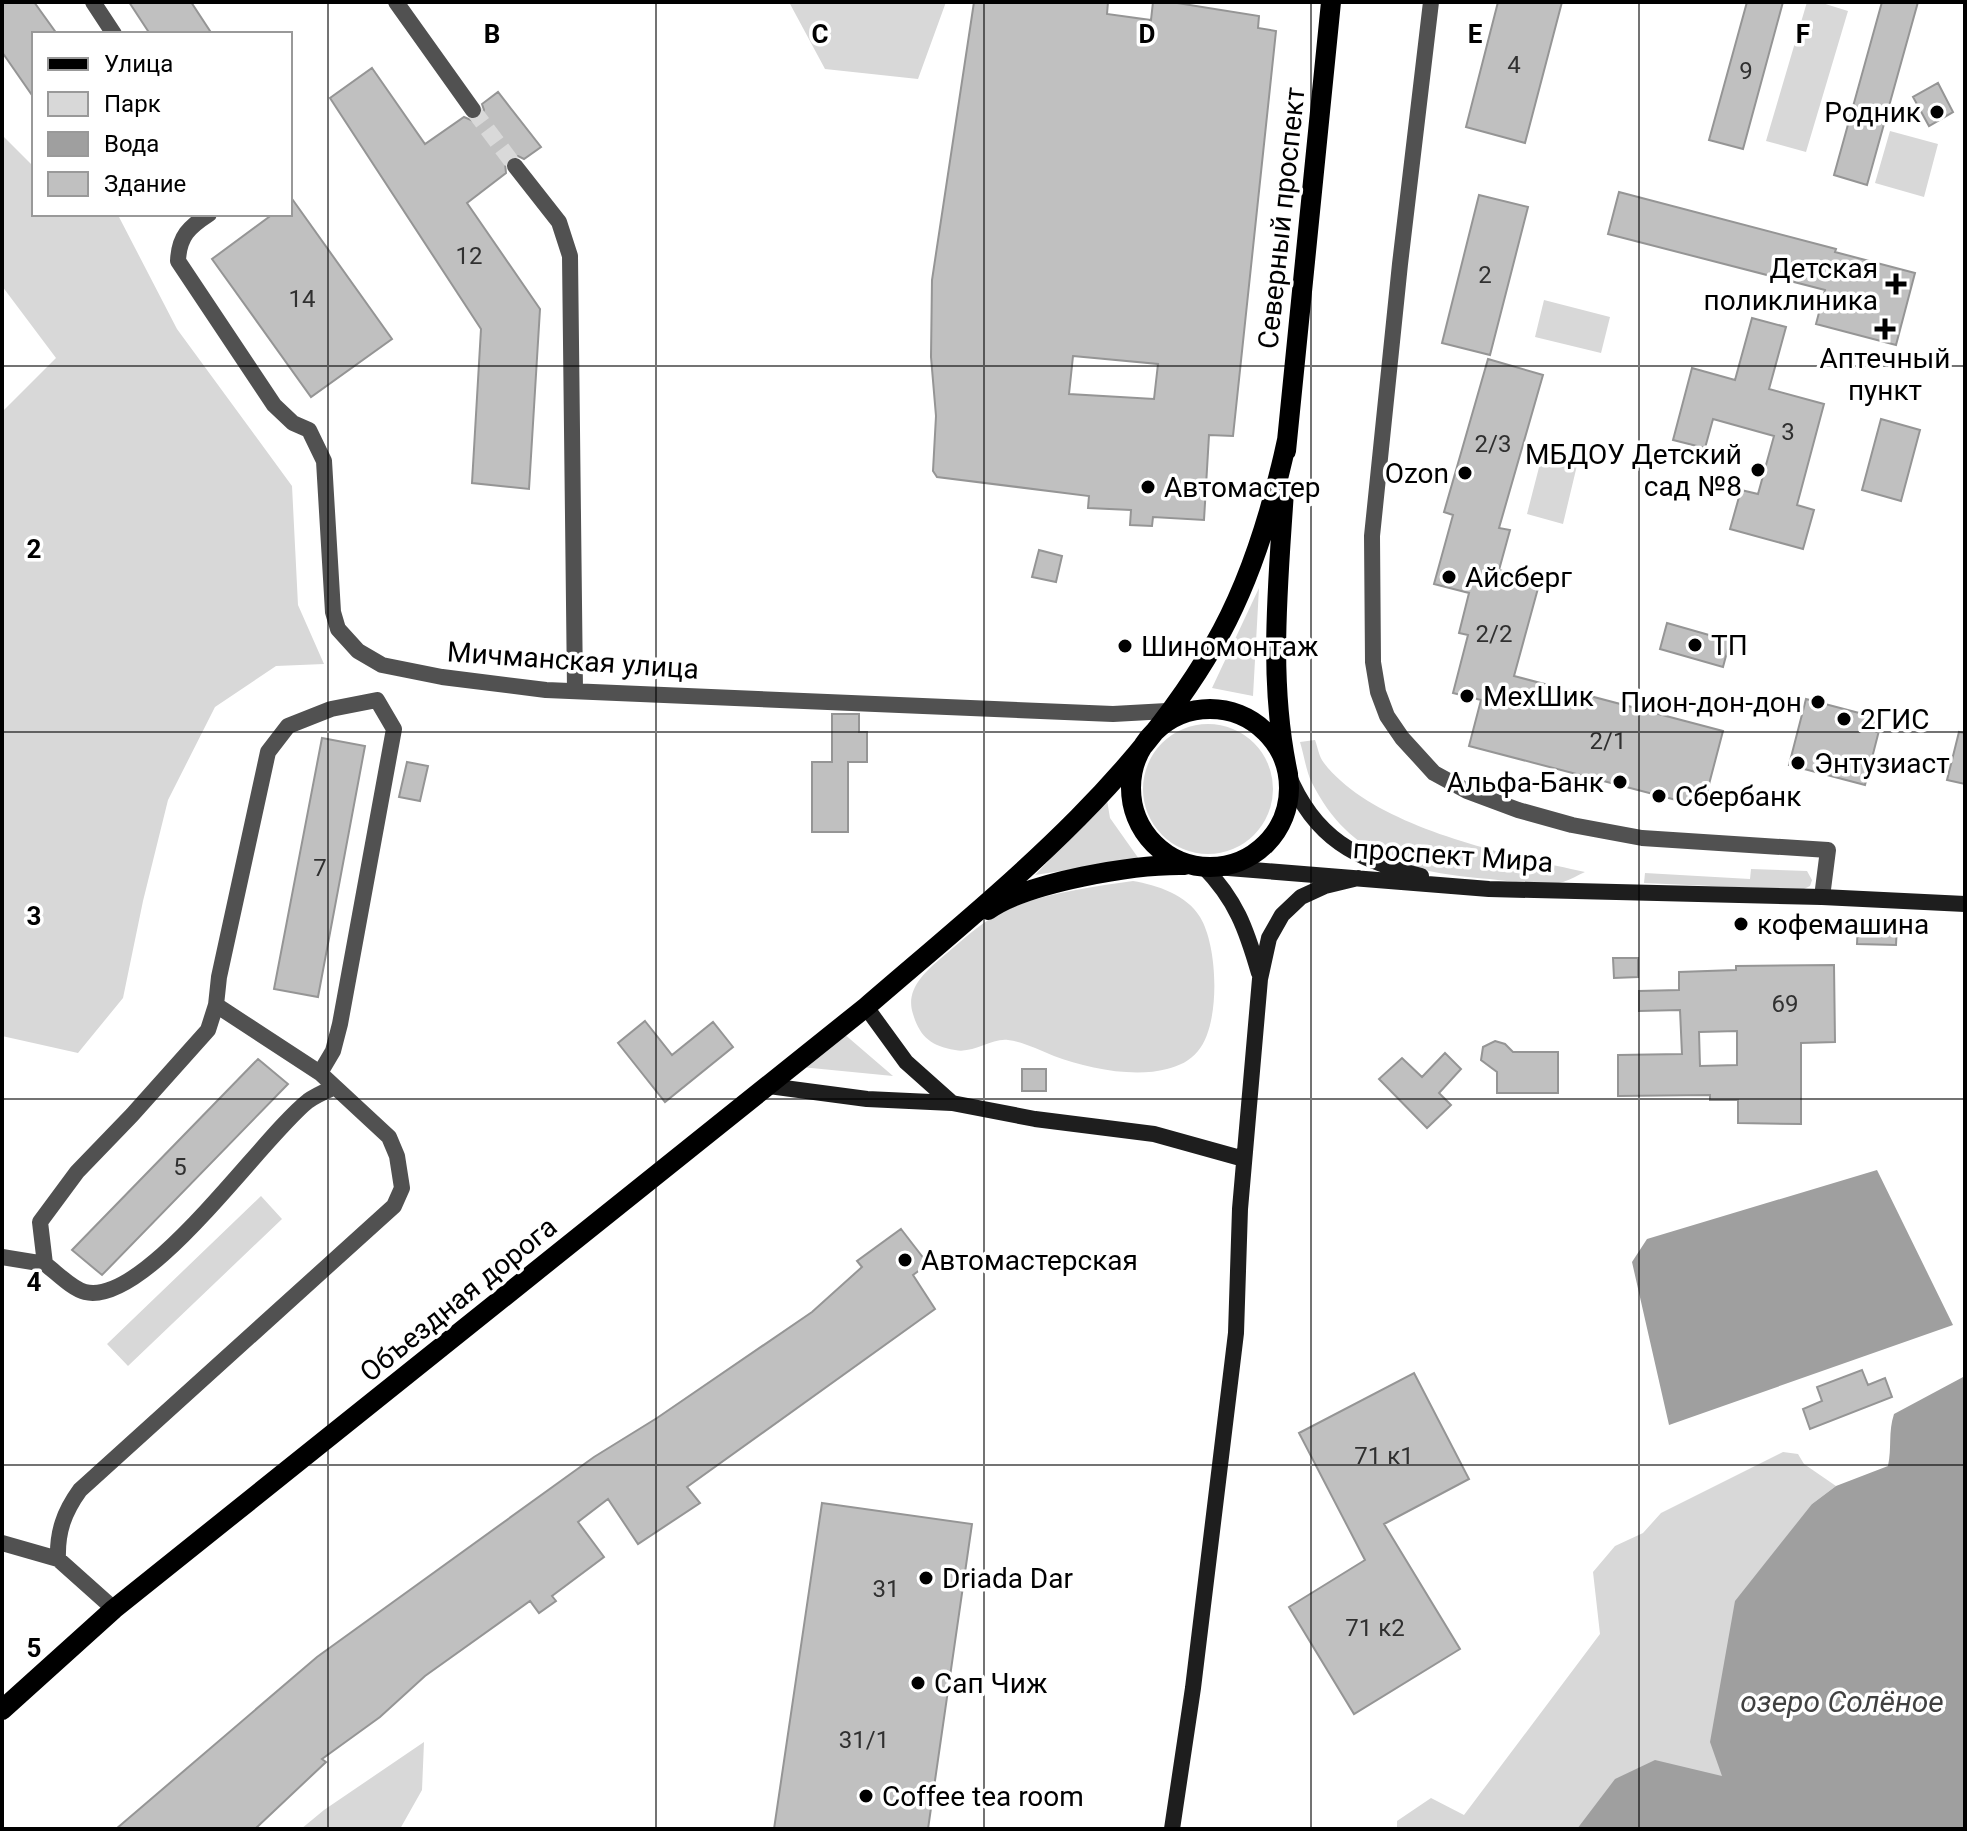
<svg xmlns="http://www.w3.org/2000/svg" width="1967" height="1831" font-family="Roboto,sans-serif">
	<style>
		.green { fill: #d8d8d8 }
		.water { fill: #9f9f9f }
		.building { fill: #c0c0c0; stroke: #959595; stroke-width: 2; fill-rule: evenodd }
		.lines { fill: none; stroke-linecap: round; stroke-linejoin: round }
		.minor-tunnel { stroke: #d9d9d9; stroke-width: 16; stroke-dasharray: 16 8; stroke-linecap: butt }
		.minor { stroke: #515151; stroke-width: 16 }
		.tertiary { stroke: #515151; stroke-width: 16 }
		.secondary { stroke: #1e1e1e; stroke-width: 16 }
		.primary { stroke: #000; stroke-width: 20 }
		.grid { fill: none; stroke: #000; stroke-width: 2; stroke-opacity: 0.55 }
		.poi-dot { fill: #000; stroke: #fff; stroke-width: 3 }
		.labels { text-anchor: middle; stroke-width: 7; stroke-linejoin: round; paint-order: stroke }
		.number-label { font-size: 24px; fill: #303030 }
		.poi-label { font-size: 28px; fill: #000; stroke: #fff; text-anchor: start }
		.street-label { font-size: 28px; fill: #000; stroke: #fff }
		.water-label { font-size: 30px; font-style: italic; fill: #404040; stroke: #fff }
		.grid-label { font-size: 26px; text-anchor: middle; font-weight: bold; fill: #000; stroke: #fff; stroke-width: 7; stroke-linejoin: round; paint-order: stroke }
	</style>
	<rect width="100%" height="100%" fill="#fff"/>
	<path class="green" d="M789,2H946L918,79L825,69Z
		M1807,2H1819L1848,11L1806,152L1766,141Z
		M1890,131L1938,144L1924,197L1875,183Z
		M2,135L34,167V214H88L119,217L177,329L292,486L298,605L324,664L276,666L215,707L168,800L143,901L123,998L78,1053L2,1036V412L56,358L2,286Z
		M1544,300L1610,317L1601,353L1535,337Z
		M1544,448L1579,457L1563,524L1527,514Z
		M1259,588L1253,696L1212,688Z
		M1143 789a65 65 0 1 1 130 0a65 65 0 1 1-130 0Z
		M1315,740C1318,748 1319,757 1324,763C1374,828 1508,855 1585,872C1578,875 1570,880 1563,882C1544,887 1510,881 1490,879C1411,873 1350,858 1312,783C1306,771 1304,755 1300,742Z
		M1107,800L1110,818L1139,859L1035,875Z
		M1751,869L1807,871L1812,880L1810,886L1802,890L1644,883L1645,873L1750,879Z
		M1133,881C1157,885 1187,895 1200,917C1218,946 1221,1024 1198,1051C1190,1061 1179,1066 1167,1069C1133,1078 1086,1068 1054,1056C1039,1050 1024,1042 1008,1040C991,1038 973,1054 955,1050C931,1046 920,1037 913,1014C905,990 924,973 940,959C959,943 977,926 998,914C1036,894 1091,887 1133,881Z
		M843,1033L893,1076L801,1067Z
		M261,1196L282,1219L128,1366L107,1344Z
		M1783,1452L1798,1454L1804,1464L1836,1486L1812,1504L1723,1776L1577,1829H1397V1821L1431,1798L1464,1815L1600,1634L1593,1572L1615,1546L1643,1533L1661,1513Z
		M424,1742L422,1790L400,1829H301L324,1810Z"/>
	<path class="water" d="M1877,1170L1953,1325L1669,1425L1632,1262L1647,1239Z
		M1965,1376V1829H1577L1615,1779L1655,1760L1722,1776L1710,1742L1735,1601L1812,1504L1836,1486L1888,1466C1892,1448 1888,1432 1894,1414Z"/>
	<path class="building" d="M2,2H34L57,34H34V98L2,52Z
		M129,2H191L212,34H150Z
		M974,2H1108L1107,14L1151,20L1153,2H1171L1259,16L1258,28L1276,31L1233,436L1209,435L1204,520L1153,517L1152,526L1130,525L1131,510L1088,508L1089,496L937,477L933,471L936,416L931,357L932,280ZM1073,356L1158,364L1154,399L1069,394Z
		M1498,2H1562L1525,143L1466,127Z
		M1747,2H1783L1743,149L1709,140Z
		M1882,2H1918L1867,185L1834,175Z
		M372,68L425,144L464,117L473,121L480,118L484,110L482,104L498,92L541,147L524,159L518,156L509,157L505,163L506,173L467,203L540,309L529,489L472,483L481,329L330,98Z
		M1938,83L1953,112L1929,126L1913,97Z
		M1619,192L1836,249L1835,252L1915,273L1896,345L1816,324L1825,290L1608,234Z
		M1479,195L1528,207L1490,355L1442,343Z
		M290,196L392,339L311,397L212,259L273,214H290Z
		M1752,318L1786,327L1769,389L1824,404L1797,505L1814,510L1803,549L1730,529L1741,490L1758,494L1774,436L1713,419L1705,448L1673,440L1692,368L1735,380Z
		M1488,359L1543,375L1499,528L1510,530L1499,570L1540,581L1514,676L1723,731L1703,807L1469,746L1481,700L1453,693L1468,635L1459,633L1469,593L1434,584L1453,515L1444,512Z
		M1881,419L1920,430L1901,501L1862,490Z
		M1039,550L1062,556L1056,582L1032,577Z
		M1667,623L1730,641L1723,667L1660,649Z
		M1806,699L1882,719L1865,785L1789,765Z
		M832,714H859V732H867V762H848V832H812V762H832Z
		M1959,732L1965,733V784L1947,780Z
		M322,738L365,746L318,997L274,989Z
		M407,762L428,766L420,801L399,797Z
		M1858,923L1897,925L1896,945L1857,944Z
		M1613,958H1638V977L1614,978Z
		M1834,965L1835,1042L1801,1043V1124L1738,1123V1100H1710V1095L1618,1096V1055L1682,1054L1680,1010L1639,1011V991L1679,990V972L1736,970V966ZM1737,1031V1065L1700,1066L1699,1032Z
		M645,1021L672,1055L713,1022L733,1047L665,1102L618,1043Z
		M1495,1041L1505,1044L1513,1052H1558V1093H1497V1072L1481,1060L1483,1047Z
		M1445,1053L1461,1069L1439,1093L1451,1105L1427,1128L1379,1079L1402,1058L1422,1077Z
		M258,1059L288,1084L102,1275L72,1250Z
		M1022,1069H1046V1091H1022Z
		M901,1229L928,1264L913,1275L935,1309L687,1487L700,1503L638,1544L608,1499L578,1522L604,1557L552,1596L556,1601L539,1613L530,1601L425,1676L380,1717L322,1759L326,1762L255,1829H116L317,1657L594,1457L657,1418L812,1312L862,1267L857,1261Z
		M1862,1370L1868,1385L1885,1378L1892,1397L1810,1429L1803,1409L1822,1401L1817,1387Z
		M1414,1373L1469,1479L1384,1524L1460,1649L1354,1714L1289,1607L1365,1560L1299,1433Z
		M822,1503L972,1524L928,1829H774Z"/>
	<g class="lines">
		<path class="minor-tunnel" d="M473,110L515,166"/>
		<path class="minor" d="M93,2L114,34
			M396,2L473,110
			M515,166L559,222L570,256L575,690
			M209,214C189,227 179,236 178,261L274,405L293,423L309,430L324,461L333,612L338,629L358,651L382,665L442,677L546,690L1113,714L1203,709
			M320,1073L333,1051L340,1024L394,729L377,700L331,709L288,726L268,752L219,977L216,1005L208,1030L132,1115L77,1172L40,1222L45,1264C56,1272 72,1289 85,1292C146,1307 261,1138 308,1101C316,1095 326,1091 335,1087
			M2,1257L45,1264
			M2,1543L58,1559L114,1609
			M58,1559C57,1532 64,1512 80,1490L394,1206L402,1188L397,1156L389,1137L320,1073L216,1005"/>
		<path class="tertiary" d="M1431,2L1400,264L1372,536L1373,662L1378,692L1387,716L1402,738L1434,773L1467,791L1518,810L1572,825L1642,838L1828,850L1822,897"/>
		<path class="secondary" d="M1288,774C1314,838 1356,860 1421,876
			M1203,866L1489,889L1822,897L1965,904
			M1203,866C1236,900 1246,928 1259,973
			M866,1007L906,1062L952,1103
			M769,1086L867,1099L952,1103L1035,1119L1154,1134L1244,1159
			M1172,1829L1193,1688L1236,1333L1240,1209L1260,979L1269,938L1282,915L1301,897L1325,886L1358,878"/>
		<path class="primary" d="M1286,451L1331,2
			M1284,491C1278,586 1268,681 1288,774
			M1131 788a79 79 0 1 1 158 0a79 79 0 1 1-158 0Z
			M988,910C1028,882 1135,864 1185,865
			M2,1710L114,1609L866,1007C992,898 1129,792 1214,645C1250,583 1272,510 1287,440"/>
	</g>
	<path class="grid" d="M328,2V1829M656,2V1829M984,2V1829M1311,2V1829M1639,2V1829M2,366H1965M2,732H1965M2,1099H1965M2,1465H1965"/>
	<g class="poi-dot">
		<circle cx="1937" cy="112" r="8"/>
		<path d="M1892 272h8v8h8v8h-8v8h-8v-8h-8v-8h8z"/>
		<path d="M1881 317h8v8h8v8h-8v8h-8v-8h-8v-8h8z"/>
		<circle cx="1758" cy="470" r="8"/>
		<circle cx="1465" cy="473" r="8"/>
		<circle cx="1148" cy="487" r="8"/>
		<circle cx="1449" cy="577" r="8"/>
		<circle cx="1695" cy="645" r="8"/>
		<circle cx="1125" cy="646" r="8"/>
		<circle cx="1467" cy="696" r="8"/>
		<circle cx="1818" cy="702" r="8"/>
		<circle cx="1844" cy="719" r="8"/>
		<circle cx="1798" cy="763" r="8"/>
		<circle cx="1620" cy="782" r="8"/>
		<circle cx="1659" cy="796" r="8"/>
		<circle cx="1741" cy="924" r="8"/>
		<circle cx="905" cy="1260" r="8"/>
		<circle cx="926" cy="1578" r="8"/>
		<circle cx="918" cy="1683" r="8"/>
		<circle cx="866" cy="1796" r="8"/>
	</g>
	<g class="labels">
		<g class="number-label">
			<text x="1514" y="73">4</text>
			<text x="1746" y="79">9</text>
			<text x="469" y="264">12</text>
			<text x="1485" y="283">2</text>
			<text x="302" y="307">14</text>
			<text x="1788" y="440">3</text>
			<text x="1493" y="452">2/3</text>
			<text x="1494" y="642">2/2</text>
			<text x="1608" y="749">2/1</text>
			<text x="320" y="876">7</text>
			<text x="1785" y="1012">69</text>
			<text x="180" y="1175">5</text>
			<text x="1384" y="1464">71 к1</text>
			<text x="886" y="1597">31</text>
			<text x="1375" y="1636">71 к2</text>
			<text x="864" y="1748">31/1</text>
		</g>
		<g class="poi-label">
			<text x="1921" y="122" text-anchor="end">Родник</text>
			<text x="1878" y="278" text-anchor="end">Детская<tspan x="1878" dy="32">поликлиника</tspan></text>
			<text x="1885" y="368" text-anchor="middle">Аптечный<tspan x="1885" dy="32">пункт</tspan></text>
			<text x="1742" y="464" text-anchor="end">МБДОУ Детский<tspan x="1742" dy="32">сад №8</tspan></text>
			<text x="1449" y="483" text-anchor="end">Ozon</text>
			<text x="1164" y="497">Автомастер</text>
			<text x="1465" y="587">Айсберг</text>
			<text x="1711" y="655">ТП</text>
			<text x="1141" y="656">Шиномонтаж</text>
			<text x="1483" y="706">МехШик</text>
			<text x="1802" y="712" text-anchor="end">Пион-дон-дон</text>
			<text x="1860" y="729">2ГИС</text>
			<text x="1814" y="773">Энтузиаст</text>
			<text x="1604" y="792" text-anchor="end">Альфа-Банк</text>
			<text x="1675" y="806">Сбербанк</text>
			<text x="1757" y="934">кофемашина</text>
			<text x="921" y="1270">Автомастерская</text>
			<text x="942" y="1588">Driada Dar</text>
			<text x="934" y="1693">Сап Чиж</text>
			<text x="882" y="1806">Coffee tea room</text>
		</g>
		<g class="street-label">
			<text transform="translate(1281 218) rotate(-84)" y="10">Северный проспект</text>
			<text transform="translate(573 660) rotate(4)" y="10">Мичманская улица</text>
			<text transform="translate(1453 855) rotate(4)" y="10">проспект Мира</text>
			<text transform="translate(458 1299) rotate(-39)" y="10">Объездная дорога</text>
		</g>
		<g class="water-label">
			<text x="1842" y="1712">озеро Солёное</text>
		</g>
	</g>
	<g class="grid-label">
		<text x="492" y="43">B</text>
		<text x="820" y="43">C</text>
		<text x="1147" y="43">D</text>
		<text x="1475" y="43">E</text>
		<text x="1803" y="43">F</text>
		<text x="34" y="558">2</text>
		<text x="34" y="925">3</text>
		<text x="34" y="1291">4</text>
		<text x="34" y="1657">5</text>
	</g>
	<rect width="1967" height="1831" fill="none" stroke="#000000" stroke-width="8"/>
	<rect x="32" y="32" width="260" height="184" fill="#ffffff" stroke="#999999" stroke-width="2"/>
	<rect x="48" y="58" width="40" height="12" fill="#000000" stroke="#999999" stroke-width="2"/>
	<text x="104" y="72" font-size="24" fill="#000000">Улица</text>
	<rect x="48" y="92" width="40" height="24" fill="#d8d8d8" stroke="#999999" stroke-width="2"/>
	<text x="104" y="112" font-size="24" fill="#000000">Парк</text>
	<rect x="48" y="132" width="40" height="24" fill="#9f9f9f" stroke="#999999" stroke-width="2"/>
	<text x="104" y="152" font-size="24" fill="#000000">Вода</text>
	<rect x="48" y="172" width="40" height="24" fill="#c0c0c0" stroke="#999999" stroke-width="2"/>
	<text x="104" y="192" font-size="24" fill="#000000">Здание</text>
</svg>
